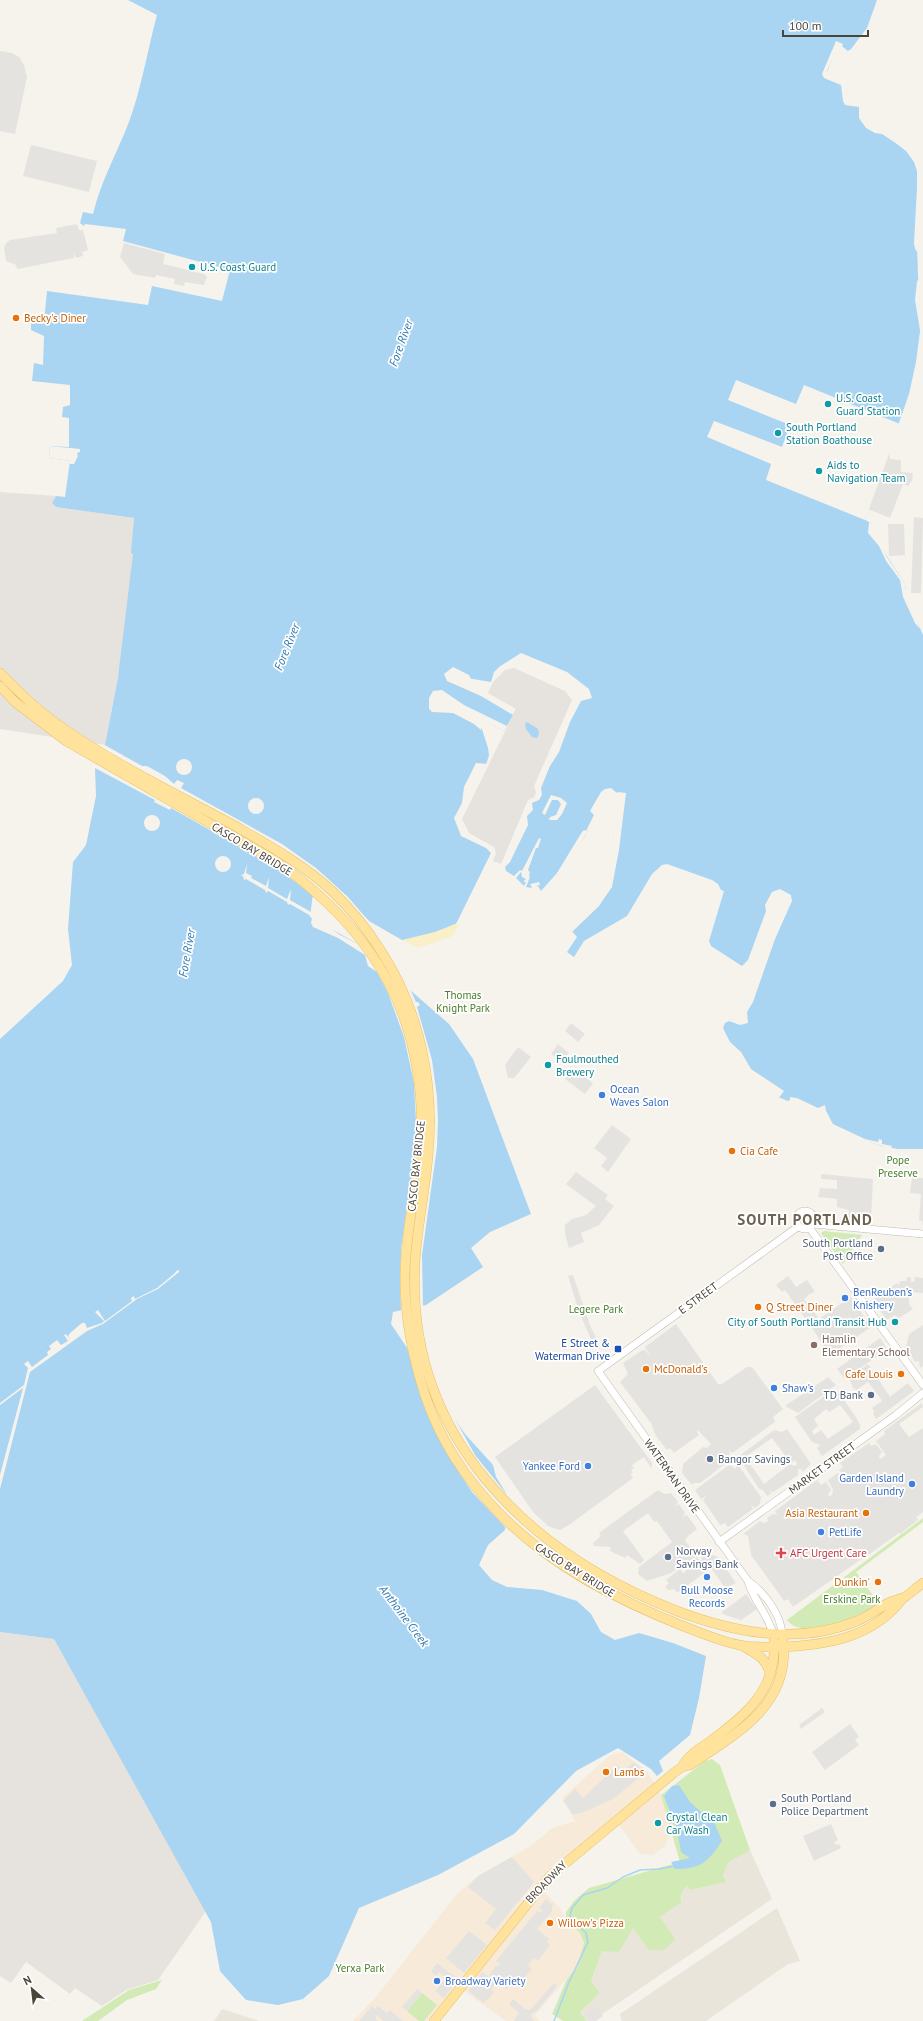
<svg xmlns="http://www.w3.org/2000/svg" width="923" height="2021" font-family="'PT Sans',sans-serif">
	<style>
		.residential { fill: #eae5da }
		.commercial { fill: #f7ead8 }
		.industrial { fill: #e6e2dd }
		.green { fill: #d2eab5 }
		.sand { fill: #f9efc9 }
		.parking { fill: #e5e3e0; fill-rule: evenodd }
		.water { fill: #a9d4f2 }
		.pier { fill: #f6f3ec; fill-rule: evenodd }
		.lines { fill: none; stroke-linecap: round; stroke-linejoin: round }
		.stream { stroke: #a9d4f2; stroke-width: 1.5 }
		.minor-casing { stroke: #c2bbae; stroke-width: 8 }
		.major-casing { stroke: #e6c16a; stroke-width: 10 }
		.minor { stroke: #fff; stroke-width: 7 }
		.major { stroke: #ffe39c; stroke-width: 9 }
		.culture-dot { fill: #0f9aa8; stroke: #fff; stroke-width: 1.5 }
		.food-dot { fill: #e8710a; stroke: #fff; stroke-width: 1.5 }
		.shop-dot { fill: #3f7fe0; stroke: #fff; stroke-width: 1.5 }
		.service-dot { fill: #5c6f8a; stroke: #fff; stroke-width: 1.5 }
		.education-dot { fill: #8d6e63; stroke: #fff; stroke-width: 1.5 }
		.transit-dot { fill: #1a4fb4; stroke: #fff; stroke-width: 1.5 }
		.health-dot { fill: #e0444e; stroke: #fff; stroke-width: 1.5 }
		.labels { text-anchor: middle; stroke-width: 3.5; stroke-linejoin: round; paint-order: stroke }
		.culture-label { font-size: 11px; fill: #0d838f; stroke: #fff; text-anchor: start }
		.food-label { font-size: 11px; fill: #c56008; stroke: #fff; text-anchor: start }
		.street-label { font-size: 11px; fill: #4b4439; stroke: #fff }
		.park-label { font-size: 11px; fill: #4a7f2a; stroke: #fff }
		.shop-label { font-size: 11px; fill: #366cbe; stroke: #fff; text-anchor: start }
		.service-label { font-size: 11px; fill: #4e5e75; stroke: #fff; text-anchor: start }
		.education-label { font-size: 11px; fill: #785e54; stroke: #fff; text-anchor: start }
		.transit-label { font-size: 11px; fill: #164399; stroke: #fff; text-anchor: end }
		.health-label { font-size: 11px; fill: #be3a42; stroke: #fff; text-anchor: start }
		.water-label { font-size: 12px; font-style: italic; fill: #2e7ab2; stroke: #fff }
		.district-label { font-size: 15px; font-weight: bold; letter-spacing: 1px; fill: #6e6250; stroke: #fff }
	</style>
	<rect width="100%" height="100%" fill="#f6f3ec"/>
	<path class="residential" d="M750,1850L772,1899L592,2021H586L580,2012L600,1993L591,1981L602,1951L633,1928L660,1917L682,1902L681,1893L687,1886L690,1890L727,1882L723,1876L728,1863Z
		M777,1908L800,1961L788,1964L706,2021H622L620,2014Z
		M222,2009L247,2017L259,2021H214Z"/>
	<path class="commercial" d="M622,1752L647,1771L661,1795L672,1831L665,1846L653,1855L640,1854L619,1825L565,1868L544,1892L560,1908L566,1919L580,1933L584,1946L575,1969L535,2015L539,2021H506L464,1991L440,2021H353L375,1998L456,1895L474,1879L532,1845L552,1828L575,1821L562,1798L609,1756Z"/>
	<path class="industrial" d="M0,492L56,496L52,503L56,507L134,518L133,528L145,530L105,745L0,729Z
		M514,668L565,691L572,700L534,786L536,792L534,798L528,800L501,864L493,861L496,853L494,847L469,833L462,819L516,709L488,693L493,682L505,670Z
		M0,1632L54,1639L206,1911L158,1980L126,1990L102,2006L75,1988L70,1994L26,1962L11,1983L0,1976Z"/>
	<path class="green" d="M824,1231L862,1235L843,1264L821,1233Z
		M923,1518V1522L856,1572L879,1604C862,1615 802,1642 787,1620Z
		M712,1759L720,1765L750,1850L728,1863L723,1876L727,1882L690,1890L687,1886C682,1891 679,1895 682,1902L660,1917L675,1939L664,1950H649L633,1928L619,1952L602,1951L591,1981L600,1993L580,2012L586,2021H563L552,2014L567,1979L577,1967L584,1943L580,1933L566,1919V1912L574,1901L589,1888L680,1862L661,1795L705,1761Z
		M162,1980L156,1989L127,2000L98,2021H82L129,1990Z
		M422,1993L437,2005L424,2021H419L407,2011Z"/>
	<path class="sand" d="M463,916L453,936L418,948L402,940L398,932Z"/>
	<path class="parking" d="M0,51L12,53L19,57L24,65L27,77L15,134L0,131Z
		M31,145L97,161L89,192L23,176Z
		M77,224L79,230H83L88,250L82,252L83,256L76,258L74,253V258L17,269L16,265L6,261L4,248L6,243L10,240L57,233L56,228Z
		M124,243L165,254L163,264L204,274L207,277L204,285L185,282L184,286L174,284L175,279L156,275L155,278L133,274L120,257Z
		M889,441L890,459L901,460V472L913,473L912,481L908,486L903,484L890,518L838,497Z
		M914,517L923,518L921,593H911Z
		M904,524L905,555L889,556L888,524Z
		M571,1023L585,1034L578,1042L565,1031Z
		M558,1044L569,1053L562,1062L551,1054Z
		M518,1047L531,1057L514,1078H508L505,1065Z
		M573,1069L593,1083L585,1094L565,1079Z
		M612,1125L631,1139L608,1172L601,1166L607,1158L592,1147L594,1148Z
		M576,1172L608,1195L605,1199L614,1206L599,1225L581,1233L584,1242L569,1248L565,1234V1225L572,1219L586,1215L596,1206L566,1184Z
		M821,1174L873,1179L871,1220L848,1218L849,1210L837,1207V1199L818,1197L820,1188L837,1189V1180L821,1179Z
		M912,1177L923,1178V1226L922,1221H919L921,1194L910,1193Z
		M573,1275L590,1325L598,1342L593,1344L579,1312L568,1276Z
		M788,1276L796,1287L807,1280L815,1292L807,1295L808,1296L804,1299L818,1317L809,1324L785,1290L782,1292L776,1285Z
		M907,1277H911V1282H914L915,1277L923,1278V1293L912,1292V1288H910L909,1304L913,1309L899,1318L895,1315L887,1320L879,1309L882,1306L876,1309L871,1301L897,1283L899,1286L900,1281H906Z
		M851,1297L871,1327L840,1348L843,1353L837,1358L835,1354L828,1357L822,1348L824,1346L810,1325Z
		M676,1324L718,1384H722L747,1367H752L783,1409L773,1417L775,1422L732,1453L729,1450L730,1460L700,1483H694L692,1485L682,1473L683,1464L703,1447L707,1448L711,1444L698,1430L697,1432L699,1435L674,1453L670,1448L667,1450L656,1436L651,1423L620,1382L628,1374L623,1363L641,1351L645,1350L651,1357L645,1347Z
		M923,1325V1366L920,1368L919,1361L915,1362L906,1347L909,1334Z
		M880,1338L887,1349L845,1379L837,1369Z
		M868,1364L891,1398V1396L908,1383L914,1391L876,1419L873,1414L874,1411L872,1408L882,1401L881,1399L868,1382L857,1390L853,1388L849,1378Z
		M828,1377L836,1385L798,1413L785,1406Z
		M595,1385L652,1463V1469L644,1457L632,1465L634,1468L631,1470L633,1473L630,1474L633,1478L569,1525L560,1530L553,1528L548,1526L533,1512L495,1457Z
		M833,1390L836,1393L838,1392L856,1417L860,1425V1429L822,1456L817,1448L820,1445L812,1442L795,1417ZM840,1405L853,1422L828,1439L821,1430L814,1435L812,1431L818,1426L814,1419L826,1409L829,1412Z
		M922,1403L923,1407L899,1424L909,1437L923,1428V1512L916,1517L918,1520L900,1534L899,1533L864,1558H863L793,1607L788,1599L784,1601L751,1555L748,1536L743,1534L760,1521L765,1523L768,1521L767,1518L773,1514L777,1515L775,1511L817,1480L821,1485L826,1482L831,1490L828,1494L829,1496L832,1495L833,1490L828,1480L838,1473L844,1481L852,1480L851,1477L847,1480L839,1470L843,1467L840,1463L869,1443L871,1446L876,1444L882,1452L879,1456L880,1459L886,1455L876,1441L885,1434L884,1431Z
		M787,1429L811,1464L803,1472L801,1469H798V1475L772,1493L770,1489L771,1494L767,1496L762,1489L760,1490L739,1458L743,1453L774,1430L782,1432ZM772,1438L791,1463L795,1460L797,1464L795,1466L790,1464L764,1484L745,1457Z
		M729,1465L736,1469V1465H738L761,1497L760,1504L755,1508L751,1505L753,1509L728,1527L725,1523L720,1525L703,1500L706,1496L701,1499L695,1490Z
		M658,1490L664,1494L671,1493L678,1502L675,1506L679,1504L685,1513L682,1517L687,1515L697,1529L687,1537L685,1541L691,1548H699L700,1554L671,1573L647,1581L638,1574L639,1567L672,1542L657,1521L654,1522L648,1513L623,1531L644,1560L640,1564L627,1555L625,1558L610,1551L611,1547L594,1546L593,1543L601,1536L599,1533Z
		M710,1554L718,1557L736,1583L725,1588L711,1568L677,1593L674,1589L668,1590L665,1587L669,1583L666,1580L680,1569L683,1573L686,1571L684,1566L697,1557L700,1561L702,1560L701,1555Z
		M746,1594L757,1609L741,1620L722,1614V1612Z
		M822,1708L825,1712L801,1729L799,1725Z
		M850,1724L859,1737L855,1740L859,1745L825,1770L812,1752Z
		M634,1762L645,1773L613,1799L584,1812L576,1814H573L563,1801L575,1789L583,1798L618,1765L623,1771Z
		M831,1824L838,1840L834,1842L836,1845L839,1844L841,1848L814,1861L803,1836Z
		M512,1857L534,1882L495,1930L485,1923L496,1909L468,1887L478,1876Z
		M546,1899L553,1905L551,1908L553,1910L537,1929L549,1939L547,1942L550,1945L538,1961L534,1958L528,1965L532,1968L520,1984L514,1979L507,1989L489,1975L496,1966H499L500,1963L496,1961L537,1911L541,1913L542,1910L539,1908Z
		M469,1931L487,1945L464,1973L446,1958Z
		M437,1963L458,1979L444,1998L435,1991L446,1978L439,1972L436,1976L431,1971Z
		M482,1972L496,1982L491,1990L494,1992L488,2000L486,1999L484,2003L468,1991Z
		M554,1983L557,1986L538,2010L530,2015L534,2021H514L519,2013L509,2004L513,1999L525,2009L530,2010Z
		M417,1989L422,1993L407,2011L402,2007Z
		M372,2006L375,2009L378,2006L387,2013L390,2010L403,2021H383L377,2015L375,2018L378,2021H359Z
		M595,2006L603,2016L596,2021H591L585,2015Z"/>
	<path class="water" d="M128,0H877L867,28L851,49L848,51L838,43L826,75L846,87L848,98L851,103L858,104L866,121L910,152L919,169L916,216L920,331L916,362L909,394L865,520L871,523L872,533L905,584L907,599L923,635V1149H898L881,1146L844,1132L832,1124L827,1113L793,1098L788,1101L778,1097L748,1073L738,1052L732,1050L720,1031L724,1022L732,1019L744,1020L785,901L783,895H779L771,904L745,970L706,945L720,890L664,870L654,877L629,918L627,916L584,941L574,957L567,952L577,937L570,929L592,907L608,886L617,803L615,798L608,796L603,801L584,838L543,892L533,896L503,869L527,816L531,801L539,794L537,786L575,701V695L568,689C555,683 519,661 506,666C501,668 494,676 491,682L467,678L454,672L451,677L516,710L504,731L442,698L438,703L481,726L488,748L489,755L486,765L459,818L467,835L493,851L460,922L435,932L402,940L369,921L324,875L312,901L310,917L356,943L449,1024L473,1059L531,1214L490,1232L471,1248L483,1267L426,1305L393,1312L391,1324L465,1434L493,1465L496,1477L506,1493L505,1530L488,1545L479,1565L492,1580L507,1587L542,1590L577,1601L591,1614L601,1632L615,1640L639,1633L673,1643L706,1656L699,1698L690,1735L659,1761L663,1771L657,1776L651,1769L618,1748L576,1771L514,1834L438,1875L359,1908L329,1976L303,1999L278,2005L246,2000L220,1971L211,1922L54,1639L0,1632V1039L63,981L72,965L68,929L73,862L86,845L96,796L95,768L105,745L118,677L133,554L131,553L134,518L56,507L52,503L56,496L65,497L70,461L49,458L50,446L69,447V418L62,417L63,407L70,405V385L32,381L34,363L43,365L44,336L31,330V324L33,321L44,322L47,291L148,305L152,286L222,301L230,270L123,241L126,229L85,224L84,226L80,223L83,212L93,214C101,181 117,153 129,122C141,90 148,48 157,15Z
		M527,722L538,729L539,734L537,738L532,737L526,729L525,724Z
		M679,1785L690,1802L715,1824L722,1841C708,1862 701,1869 675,1869L671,1862L690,1858L681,1852L677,1829L664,1796L672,1786Z"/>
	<path class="pier" d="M836,41L843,44L842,47L838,46L827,71L828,74L845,83L849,99L864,107L867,119L911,151L918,161L921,169L918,216L919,254L915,249L914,243L917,188V171L914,162L906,151L897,144L882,134L875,133L866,128L859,118V107L845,105L843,101L841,85L824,78L822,74Z
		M920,279L919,299L922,330H920L915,300L917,281Z
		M736,380L796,404L804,385L900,424L865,520L766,480L771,464L707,437L714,421L782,447L790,425L728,400Z
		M50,446L80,449V452L77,453L78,456L74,464H70V461L49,458Z
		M869,522L871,523L874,532L887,557L905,584V587L920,629L915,623L903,597L900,580L886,561L879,546L868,533Z
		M521,653L567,672L589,689L592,698L581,701L570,722L559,752L550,766L541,788L542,795L539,800L532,803L533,810L527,816L528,825L510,862L505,867L506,871L514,876L520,870L522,871L539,838L541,839L538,848H536L528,870L530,872L529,876L530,877L526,887L532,888L530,884L539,882L540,885L535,886H538L541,891L557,873L582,832L584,830L586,831L594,815L590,811L601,792L605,789L611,788L617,793L618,792L626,793L619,850L612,887L599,906L572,932L568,928L594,902L606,885L614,830L615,804L613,800L608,798L606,799L574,855L544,893L534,898L502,870L514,836L523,815L526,814L524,812L529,800L535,797L537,794L535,785L573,701V696L567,691L517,667L510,666L505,669L498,674L493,682H491L494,672L499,667ZM521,872L522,877L526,879L523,882H526L524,886L516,878Z
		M453,667L469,675L472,681L467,680L455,675L453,676L516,709L513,715L481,696L447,681L444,674Z
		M442,690L464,705L507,726L504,731L442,700L441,703L482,725L481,730L474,724L453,713L432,712L429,709V698L433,691Z
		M103,744L142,766H147L165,776L174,784L177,780L184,783L181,788L282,844L316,868L348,897L372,925L325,879L315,901H312L313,895L275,867L171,808L170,810L154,802L155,800L93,767Z
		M176 767a8 8 0 1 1 16 0a8 8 0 1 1-16 0Z
		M476,763L489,764L461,819L468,834L492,847L495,851L494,856L462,922L455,926L491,853L486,848L461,836L454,818L462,803L464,787Z
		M551,795L561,798L567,803L562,814L557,820H549L550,817L556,815L561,804L558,800H552L545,815L542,813Z
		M248 806a8 8 0 1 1 16 0a8 8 0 1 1-16 0Z
		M144 823a8 8 0 1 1 16 0a8 8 0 1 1-16 0Z
		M215 864a8 8 0 1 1 16 0a8 8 0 1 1-16 0Z
		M247,864L246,873L252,876L251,878L266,886L269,877L268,888L287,899L291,889L290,900L311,912V916L290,904L288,905L287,902L268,891L266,893L265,890L246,879L244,880L243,876L241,875L244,874Z
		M667,864L712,880L718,884L721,890L724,891L709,941L711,946L742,966L748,960L766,911L765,905L772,892L780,889L791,895L792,901L775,939L753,1002L747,1012L748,1023L740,1025L729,1021L725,1023L723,1028L730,1042L741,1052L751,1069L784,1091L778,1099L746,1074L737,1054L727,1048L718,1031L722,1022L726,1020L742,1018L743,1008L749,997L767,951L783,901L782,897L773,905L759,949L752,963L745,972L739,971L704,946L718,892L713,890L712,887L708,888L669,872H665L654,881L631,919L628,920L627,916L652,874L662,865Z
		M312,918L318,919L340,935L358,944L356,941L409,987L416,1002H418L420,1005L417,1007L432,1060L437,1097L438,1121L437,1147L422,1255L423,1307L401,1312L400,1282L401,1249L414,1156L416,1121L414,1083L404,1037L388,993L377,972L368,966L365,955L338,938L313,927L311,923Z
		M790,1097L797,1098L818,1108L825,1105L826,1111L833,1124L865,1139L878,1142L879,1139L882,1140V1144L892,1146L891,1149L843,1133L830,1125L825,1114L794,1099L790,1102Z
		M179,1270V1272L158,1289L137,1299L103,1324L87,1331L30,1372L0,1489V1475L23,1388L0,1405V1403L24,1385L28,1368L24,1364L28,1361L32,1367L48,1355L47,1352L51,1349L49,1346L57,1340L61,1345L68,1341L64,1335L66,1334L70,1340L68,1336L70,1333L82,1323H85L87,1328L102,1323L104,1321L95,1312L98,1310L105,1321L132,1301L131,1298L134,1296L135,1299L157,1288L175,1273L176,1271Z
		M406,1344L448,1406L475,1455L508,1496L507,1529L472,1492L447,1454L431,1423L420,1395Z"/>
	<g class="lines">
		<path class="stream" d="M554,2021L569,1982L588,1942L586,1933L570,1916L572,1908L583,1895L607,1888L623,1877L640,1870L659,1869L675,1866"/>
		<g class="minor-casing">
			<path id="minor" d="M796 1220a9 9 0 1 1 18 0a9 9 0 1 1-18 0Z
				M813,1224L923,1234
				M809,1227L923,1385
				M719,1542L896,1415L923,1393
				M748,1581C753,1600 768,1614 773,1634
				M782,1634C781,1614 764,1592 748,1581L598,1371L799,1226"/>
		</g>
		<g class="major-casing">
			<path id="major" d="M0,673C18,691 36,709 57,724C113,764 177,794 237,827C270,846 304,865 332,891C351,909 367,929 381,951C420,1011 435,1084 428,1156C425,1192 417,1227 415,1263C406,1436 526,1552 677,1611C735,1633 798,1645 857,1621C869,1616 879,1608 890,1602C893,1601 902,1598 905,1597C911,1593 917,1587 923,1583
				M0,686L15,702L66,741L274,860C332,900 380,950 404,1018C419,1061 424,1107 420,1153C415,1193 406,1232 405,1272C404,1314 412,1355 425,1395C440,1440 467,1481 501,1515C551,1566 617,1600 683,1626C701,1633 719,1641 739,1645C753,1648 767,1647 781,1647C827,1645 873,1638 903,1598
				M746,1648C759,1655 767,1660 770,1674
				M682,1767C687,1756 699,1749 709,1742C746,1715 777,1690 774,1641
				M434,2021L549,1877L675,1772L682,1767L690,1765C734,1735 791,1706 783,1641"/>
		</g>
		<use href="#minor" class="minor"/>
		<use href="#major" class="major"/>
	</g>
	<g class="culture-dot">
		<circle cx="192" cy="267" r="4"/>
		<circle cx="828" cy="404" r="4"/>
		<circle cx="778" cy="433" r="4"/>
		<circle cx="819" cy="471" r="4"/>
		<circle cx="548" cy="1065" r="4"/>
		<circle cx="895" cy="1322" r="4"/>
		<circle cx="658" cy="1823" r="4"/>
	</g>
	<g class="food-dot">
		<circle cx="16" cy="318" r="4"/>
		<circle cx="732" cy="1151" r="4"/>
		<circle cx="758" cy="1307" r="4"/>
		<circle cx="646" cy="1369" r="4"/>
		<circle cx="901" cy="1374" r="4"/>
		<circle cx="866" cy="1513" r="4"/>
		<circle cx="878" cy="1582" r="4"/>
		<circle cx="606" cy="1772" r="4"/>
		<circle cx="550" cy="1923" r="4"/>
	</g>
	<g class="shop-dot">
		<circle cx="602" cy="1095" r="4"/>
		<circle cx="845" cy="1298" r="4"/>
		<circle cx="774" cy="1388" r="4"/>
		<circle cx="588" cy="1466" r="4"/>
		<circle cx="912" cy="1484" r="4"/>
		<circle cx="821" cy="1532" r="4"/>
		<circle cx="707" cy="1577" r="4"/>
		<circle cx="437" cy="1981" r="4"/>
	</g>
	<g class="service-dot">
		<circle cx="881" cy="1249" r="4"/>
		<circle cx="871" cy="1395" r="4"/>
		<circle cx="710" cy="1459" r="4"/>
		<circle cx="668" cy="1557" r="4"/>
		<circle cx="773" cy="1804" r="4"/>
	</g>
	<circle class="education-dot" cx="814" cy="1345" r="4"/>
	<rect class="transit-dot" x="614" y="1345" width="8" height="8" rx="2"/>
	<path class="health-dot" d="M779 1547h4v4h4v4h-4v4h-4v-4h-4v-4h4z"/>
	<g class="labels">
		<g class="culture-label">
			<text x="200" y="271">U.S. Coast Guard</text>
			<text x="836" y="402">U.S. Coast<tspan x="836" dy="13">Guard Station</tspan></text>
			<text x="786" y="431">South Portland<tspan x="786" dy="13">Station Boathouse</tspan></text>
			<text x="827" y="469">Aids to<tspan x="827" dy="13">Navigation Team</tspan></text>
			<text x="556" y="1063">Foulmouthed<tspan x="556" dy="13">Brewery</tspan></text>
			<text x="887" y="1326" text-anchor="end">City of South Portland Transit Hub</text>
			<text x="666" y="1821">Crystal Clean<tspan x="666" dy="13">Car Wash</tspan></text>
		</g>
		<g class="food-label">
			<text x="24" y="322">Becky's Diner</text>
			<text x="740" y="1155">Cia Cafe</text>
			<text x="766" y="1311">Q Street Diner</text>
			<text x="654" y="1373">McDonald's</text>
			<text x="893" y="1378" text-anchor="end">Cafe Louis</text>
			<text x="858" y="1517" text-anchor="end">Asia Restaurant</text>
			<text x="870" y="1586" text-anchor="end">Dunkin'</text>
			<text x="614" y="1776">Lambs</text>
			<text x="558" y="1927">Willow's Pizza</text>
		</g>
		<g class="street-label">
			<text transform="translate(252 849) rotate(31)" y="4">CASCO BAY BRIDGE</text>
			<text transform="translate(416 1166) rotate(-84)" y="4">CASCO BAY BRIDGE</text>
			<text transform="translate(698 1298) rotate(-36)" y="4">E STREET</text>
			<text transform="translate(822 1468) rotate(-36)" y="4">MARKET STREET</text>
			<text transform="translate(672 1476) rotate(55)" y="4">WATERMAN DRIVE</text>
			<text transform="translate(575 1570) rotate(32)" y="4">CASCO BAY BRIDGE</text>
			<text transform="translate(546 1882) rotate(-46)" y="4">BROADWAY</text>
		</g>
		<g class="park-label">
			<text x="463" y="999">Thomas<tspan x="463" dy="13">Knight Park</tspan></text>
			<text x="898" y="1164">Pope<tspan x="898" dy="13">Preserve</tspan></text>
			<text x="596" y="1313">Legere Park</text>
			<text x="852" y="1603">Erskine Park</text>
			<text x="360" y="1972">Yerxa Park</text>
		</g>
		<g class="shop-label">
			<text x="610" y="1093">Ocean<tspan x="610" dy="13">Waves Salon</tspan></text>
			<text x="853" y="1296">BenReuben’s<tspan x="853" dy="13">Knishery</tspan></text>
			<text x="782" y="1392">Shaw's</text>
			<text x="580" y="1470" text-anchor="end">Yankee Ford</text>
			<text x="904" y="1482" text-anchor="end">Garden Island<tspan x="904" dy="13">Laundry</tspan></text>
			<text x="829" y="1536">PetLife</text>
			<text x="707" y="1594" text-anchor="middle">Bull Moose<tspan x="707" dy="13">Records</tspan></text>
			<text x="445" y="1985">Broadway Variety</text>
		</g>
		<g class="service-label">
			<text x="873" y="1247" text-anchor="end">South Portland<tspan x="873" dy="13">Post Office</tspan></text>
			<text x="863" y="1399" text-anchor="end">TD Bank</text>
			<text x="718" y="1463">Bangor Savings</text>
			<text x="676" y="1555">Norway<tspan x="676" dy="13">Savings Bank</tspan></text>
			<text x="781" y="1802">South Portland<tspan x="781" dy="13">Police Department</tspan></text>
		</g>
		<g class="education-label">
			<text x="822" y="1343">Hamlin<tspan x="822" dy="13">Elementary School</tspan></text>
		</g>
		<g class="transit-label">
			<text x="610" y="1347">E Street &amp;<tspan x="610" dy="13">Waterman Drive</tspan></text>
		</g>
		<g class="health-label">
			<text x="790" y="1557">AFC Urgent Care</text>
		</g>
		<g class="water-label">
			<text transform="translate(401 343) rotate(-70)" y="4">Fore River</text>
			<text transform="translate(287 647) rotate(-68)" y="4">Fore River</text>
			<text transform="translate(187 953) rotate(-80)" y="4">Fore River</text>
			<text transform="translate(404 1616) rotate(53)" y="4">Anthoine Creek</text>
		</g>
		<g class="district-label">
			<text x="805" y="1225">SOUTH PORTLAND</text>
		</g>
	</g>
	<g transform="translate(32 1989) rotate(332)" stroke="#ffffff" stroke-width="3" paint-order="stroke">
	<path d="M0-3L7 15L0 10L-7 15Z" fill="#4b4439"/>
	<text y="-6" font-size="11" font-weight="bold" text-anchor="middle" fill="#4b4439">N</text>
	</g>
	<path d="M783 30v6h85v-6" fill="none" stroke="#4b4439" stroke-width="2"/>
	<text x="789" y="30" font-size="12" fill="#4b4439" stroke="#ffffff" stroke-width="3" paint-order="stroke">100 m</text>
</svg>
